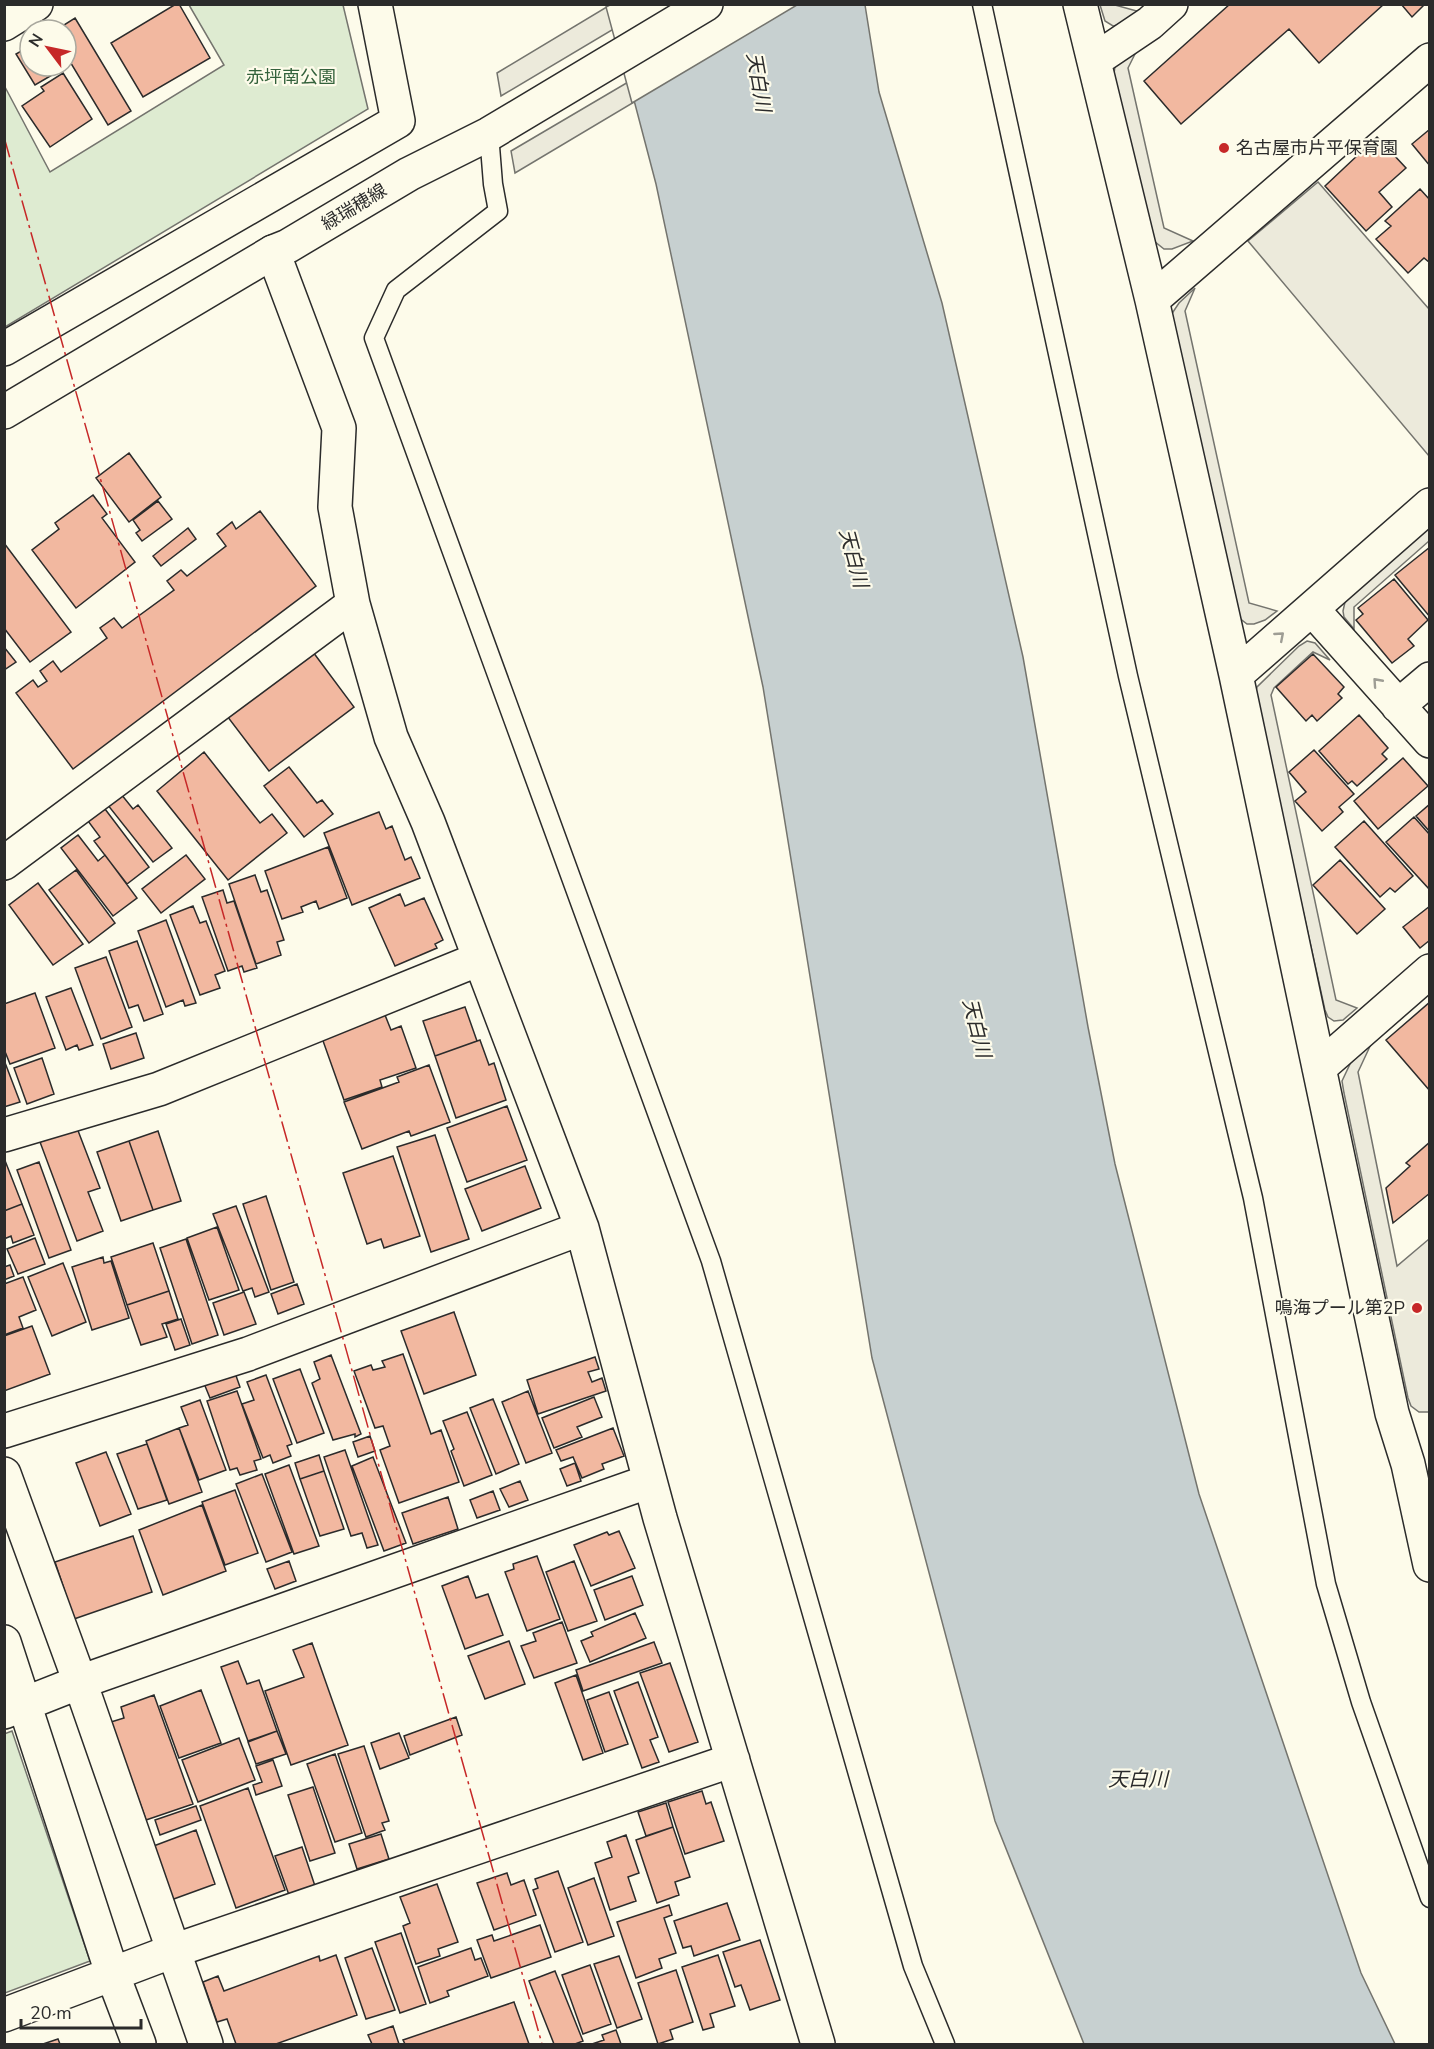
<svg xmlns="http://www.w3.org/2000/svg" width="1434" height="2049" font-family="'Nunito Sans','Noto Sans JP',sans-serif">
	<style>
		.green { fill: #deebd1; stroke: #74746e; stroke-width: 1.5 }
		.parking { fill: #eceadb; stroke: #74746e; stroke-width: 1.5 }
		.water { fill: #c7d0d0; stroke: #74746e; stroke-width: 1.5 }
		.pier { fill: #fdfbea; stroke: #74746e; stroke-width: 1.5 }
		.building { fill: #f2b8a0; stroke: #2b2b2b; stroke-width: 1.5 }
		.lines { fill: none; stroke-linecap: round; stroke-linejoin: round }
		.service-casing { stroke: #2b2b2b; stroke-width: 21 }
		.minor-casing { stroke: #2b2b2b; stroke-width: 36 }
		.secondary-casing { stroke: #2b2b2b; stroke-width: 36 }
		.service { stroke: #fdfbea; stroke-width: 18 }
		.minor { stroke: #fdfbea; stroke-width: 33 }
		.secondary { stroke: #fdfbea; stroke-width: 33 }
		.power { stroke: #c62828; stroke-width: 1.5; stroke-dasharray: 21 4.5 3 4.5; stroke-linecap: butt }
		.oneway { stroke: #9e9d94 }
		.poi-dot { fill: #c62828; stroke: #fdfbea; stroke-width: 2 }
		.labels { text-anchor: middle; stroke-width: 4.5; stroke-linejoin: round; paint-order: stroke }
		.park-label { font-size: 18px; fill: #34623c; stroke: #fdfbea }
		.poi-label { font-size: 18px; fill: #2b2b2b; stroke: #fdfbea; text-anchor: start }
		.street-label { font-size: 18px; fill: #2b2b2b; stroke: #fdfbea }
		.water-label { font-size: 20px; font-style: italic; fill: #2b2b2b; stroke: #fdfbea }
	</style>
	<rect width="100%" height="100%" fill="#fdfbea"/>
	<path class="green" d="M189,5H343L368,109L5,327V87L50,172L224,65Z
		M12,1731L90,1961L5,1993L4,1734Z"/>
	<path class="parking" d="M610,5H654L501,96L497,73Z
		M759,5H797L515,173L511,151Z
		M1100,5H1115L1144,13L1129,23L1113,26L1105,21Z
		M1140,44L1128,68L1164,228L1193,241L1172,249H1164L1154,241L1114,74L1115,66L1121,58Z
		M1318,182L1429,309V456L1248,241Z
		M1195,288L1185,311L1249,603L1277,611L1265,620L1254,624H1247L1238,617L1171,315L1179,303Z
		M1429,524V541L1354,607V629L1344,617L1343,611L1345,602Z
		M1307,641L1315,643L1330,660L1313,652L1274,688L1271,695L1336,1000L1357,1008L1343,1020L1334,1021L1328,1017L1325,1010L1255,694L1257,687L1299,646Z
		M1372,1042L1358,1072L1397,1266L1429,1239V1412H1419L1411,1406L1408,1398L1344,1093L1342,1081L1351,1062Z"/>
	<path class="water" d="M609,5H865L879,92L942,303L1023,657L1088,1027L1115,1164L1199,1494L1361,1973L1395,2044H1084L995,1821L872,1358L763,687L656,184Z"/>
	<path class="pier" d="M610,5H797L632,103L606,7Z"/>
	<path class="building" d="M176,4H179L210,58L143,97L111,43Z
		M1230,4H1384L1319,63L1289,29L1181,124L1144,81Z
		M1401,4H1425L1412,17Z
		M75,18L131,111L108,125L66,55V30H56Z
		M30,46V66H62L64,68L35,85L16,54Z
		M63,73L92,119L50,147L22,106L44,91L41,87Z
		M1430,129V166L1412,144Z
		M1377,137L1406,168L1379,192L1392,207L1366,231L1325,186Z
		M1420,189L1430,200V263L1424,258L1408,273L1376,239L1391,226L1385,221Z
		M129,453L161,497L129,522L96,478Z
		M93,495L107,514L102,518L135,562L76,608L32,550L59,529L55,523Z
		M158,501L172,519L142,541L136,533L140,530L133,520Z
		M260,511L316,586L73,769L16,693L33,680L38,687L47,681L40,671L53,661L61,672L107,638L100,628L114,618L122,628L174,590L167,581L181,570L187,576L226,546L217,534L232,522L236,529Z
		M188,528L196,539L161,566L153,556Z
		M4,543L71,632L30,662L4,628Z
		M1430,547V617L1395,575Z
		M1394,579L1428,620L1408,639L1414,646L1392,663L1356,620L1363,614L1358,608Z
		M4,647L16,662L4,670Z
		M313,652L354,707L269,771L227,716Z
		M1313,654L1344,687L1338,694L1342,698L1317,721L1312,715L1306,721L1276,687Z
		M1359,715L1388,748L1382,754L1387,759L1357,786L1352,781L1348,784L1319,751Z
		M1314,750L1354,794L1339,807L1343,812L1322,831L1295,801L1306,792L1289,772Z
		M204,752L260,823L272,814L287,833L228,880L157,791Z
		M1403,758L1428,786L1378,829L1354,801Z
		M289,767L317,803L322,800L333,814L304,837L264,786Z
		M121,794L133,809L138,805L172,848L153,862L107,804Z
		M1430,804V832L1416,816Z
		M105,809L149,867L127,884L94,841L100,837L88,821Z
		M379,812L386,829L392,826L405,860L411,857L420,878L352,905L324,833Z
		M1414,817L1430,835V890L1386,842Z
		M1364,821L1413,876L1395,892L1390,888L1380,897L1335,847Z
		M78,835L98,861L105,855L137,898L113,916L61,848Z
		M328,847L347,898L319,909L316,901L301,907L303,912L282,919L265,871Z
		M186,855L205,879L161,913L142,889Z
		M1340,860L1385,909L1357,934L1313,885Z
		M76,870L115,923L89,943L49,890Z
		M255,875L261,892L267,890L284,940L277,942L281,955L256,964L229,884Z
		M38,883L83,944L53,965L9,905Z
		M223,890L227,903L234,901L257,968L244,972L242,966L228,971L202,897Z
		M400,894L405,906L424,898L443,940L435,944L437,948L395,966L369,908Z
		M193,906L200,923L206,921L225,971L215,975L220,988L200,995L170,915Z
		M1430,906V940L1420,948L1403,927Z
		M166,920L196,1003L185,1006L183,1000L166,1007L138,931Z
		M137,941L163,1014L144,1021L138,1005L129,1008L109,951Z
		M106,957L132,1027L101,1039L75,968Z
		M71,988L93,1045L79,1050L77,1045L66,1050L46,997Z
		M35,993L55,1048L10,1064L4,1049V1004Z
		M1430,1002V1091L1386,1040Z
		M465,1007L477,1041L435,1056L423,1021Z
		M385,1015L391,1030L401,1026L416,1068L380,1080L382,1087L344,1100L322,1038Z
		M136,1033L144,1058L111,1069L103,1044Z
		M480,1040L489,1065L494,1063L506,1100L456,1118L435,1056Z
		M42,1058L54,1094L27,1104L14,1068Z
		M4,1060L20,1102L4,1107Z
		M429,1065L450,1122L411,1136L409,1131L362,1149L344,1102L399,1082L397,1077Z
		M507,1106L527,1160L467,1182L447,1128Z
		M77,1128L100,1188L88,1192L103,1231L77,1241L40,1142Z
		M158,1131L181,1201L153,1210L129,1141Z
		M435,1135L469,1239L431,1252L397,1147Z
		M129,1141L153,1210L121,1221L97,1152Z
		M1430,1142V1193L1393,1223L1386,1188L1410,1166L1406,1163Z
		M393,1156L420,1236L384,1248L381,1239L367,1244L343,1173Z
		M4,1158L22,1204L4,1211Z
		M39,1162L71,1250L49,1258L17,1170Z
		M525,1166L541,1208L482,1231L465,1189Z
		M266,1196L294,1282L271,1290L243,1204Z
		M22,1204L34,1235L13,1243L11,1236L4,1239V1211Z
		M236,1206L269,1292L255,1297L252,1288L243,1291L213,1214Z
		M217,1227L239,1290L209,1300L187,1238Z
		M35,1238L45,1264L18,1274L7,1249Z
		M186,1239L218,1335L192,1344L160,1248Z
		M153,1243L169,1291L127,1305L111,1257Z
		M103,1257L104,1263L111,1261L129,1318L92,1330L72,1267Z
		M63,1263L86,1322L52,1336L28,1277Z
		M10,1265L14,1276L4,1280V1267Z
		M23,1277L36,1310L19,1317L23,1328L4,1335V1284Z
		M297,1284L304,1304L278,1314L271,1294Z
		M169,1291L178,1319L162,1324L167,1337L141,1345L127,1305Z
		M244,1292L256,1324L224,1335L213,1303Z
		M454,1312L476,1375L424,1394L401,1331Z
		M181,1319L190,1345L175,1350L166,1324Z
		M32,1326L50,1374L4,1391V1336Z
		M403,1354L431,1434L441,1430L459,1482L399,1503L380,1450L390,1446L383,1426L375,1428L354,1371L371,1365L373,1370L385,1367L382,1361Z
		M331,1355L361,1434L355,1437V1434L333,1440L312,1383L320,1379L314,1362Z
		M595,1357L599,1369L588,1372L592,1382L602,1378L606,1391L538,1414L527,1380Z
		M300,1369L324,1433L297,1443L273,1379Z
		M234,1370L240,1387L210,1398L203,1381Z
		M266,1375L292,1444L287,1446L291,1456L273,1463L270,1455L263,1458L242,1404L254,1400L247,1382Z
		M237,1391L261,1459L254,1461L257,1470L240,1475L237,1468L230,1470L207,1401Z
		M528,1391L552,1453L526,1463L502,1402Z
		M594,1397L602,1417L577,1427L582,1437L554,1448L542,1418Z
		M493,1399L519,1464L496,1474L470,1408Z
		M200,1400L226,1470L199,1480L179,1428L188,1425L181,1407Z
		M467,1412L492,1475L464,1486L451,1451L454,1449L443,1421Z
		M179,1428L202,1492L169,1504L146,1441Z
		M613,1428L624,1456L602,1464L604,1469L582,1478L573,1457L561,1461L556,1450Z
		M370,1436L375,1451L358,1457L353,1442Z
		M147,1444L167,1500L138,1509L117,1454Z
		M345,1450L378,1545L367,1548L362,1533L351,1536L324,1457Z
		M106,1452L131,1514L100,1526L76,1463Z
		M319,1455L324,1471L300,1479L295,1463Z
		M373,1457L406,1543L384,1551L352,1466Z
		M575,1463L581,1481L567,1486L560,1469Z
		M289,1465L319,1546L294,1554L265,1474Z
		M324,1471L344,1529L320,1536L300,1479Z
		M262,1474L292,1552L266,1562L236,1484Z
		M520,1481L528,1500L509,1507L500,1489Z
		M235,1490L258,1553L225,1565L202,1502Z
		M493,1491L500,1510L477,1518L470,1500Z
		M448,1497L458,1529L413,1544L402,1513Z
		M202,1505L226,1571L163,1595L139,1530Z
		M619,1531L635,1568L591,1586L574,1545L607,1532L609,1535Z
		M133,1536L152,1592L74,1619L55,1562Z
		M537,1556L560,1619L527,1631L505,1572L514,1569L513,1564Z
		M289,1561L296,1581L275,1589L267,1569Z
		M574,1561L597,1621L568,1631L546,1572Z
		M468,1576L476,1598L488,1594L503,1635L465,1649L442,1586Z
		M632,1576L643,1605L605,1620L594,1590Z
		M635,1613L646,1638L590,1662L581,1641L593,1636L591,1632Z
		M562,1622L577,1663L534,1678L521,1646L536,1641L533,1633Z
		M509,1641L525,1684L485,1699L468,1656Z
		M654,1642L662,1663L583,1691L576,1670Z
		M312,1643L348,1745L291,1765L265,1691L304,1677L293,1650Z
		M238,1661L247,1684L259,1680L277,1731L248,1741L221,1667Z
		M670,1663L698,1742L669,1752L640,1673Z
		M576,1675L603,1753L583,1760L555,1683Z
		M638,1682L658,1737L650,1740L659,1762L642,1768L614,1691Z
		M201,1690L221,1743L179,1758L160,1706Z
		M609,1692L628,1744L605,1752L587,1700Z
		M154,1695L193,1804L146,1820L111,1722L124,1718L121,1707Z
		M456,1717L462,1735L410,1755L404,1736Z
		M277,1731L286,1754L256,1764L248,1742Z
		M399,1733L409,1758L380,1769L371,1743Z
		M239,1738L255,1780L198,1802L182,1760Z
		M364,1746L389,1821L382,1823L385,1830L366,1837L338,1754Z
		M335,1754L362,1833L335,1842L307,1764Z
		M273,1760L282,1786L256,1795L253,1785L262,1782L256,1766Z
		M313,1787L335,1853L310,1861L288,1795Z
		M248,1788L285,1890L236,1908L200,1806Z
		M702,1791L706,1804L711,1802L724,1841L685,1854L668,1802Z
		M666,1803L673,1827L646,1836L638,1812Z
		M196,1806L201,1820L160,1835L155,1820Z
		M673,1827L690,1877L675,1882L679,1895L657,1903L636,1840Z
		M196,1830L215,1884L171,1900L151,1847Z
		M381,1834L389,1859L357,1869L349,1844Z
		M626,1835L639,1873L628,1877L636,1901L610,1910L595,1863L612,1857L607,1842Z
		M302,1847L315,1886L289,1895L275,1856Z
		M558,1871L583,1942L555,1952L533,1890L538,1888L535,1879Z
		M507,1873L511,1885L524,1880L536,1915L494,1930L477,1883Z
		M594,1878L614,1936L588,1945L568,1888Z
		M437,1884L458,1942L438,1949L440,1956L416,1964L403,1926L410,1923L400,1897Z
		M727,1903L740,1940L694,1956L691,1946L683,1948L674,1921Z
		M669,1905L672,1915L664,1918L676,1953L659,1959L662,1968L636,1978L617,1922Z
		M540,1925L551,1957L491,1978L477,1940L492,1935L494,1941Z
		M401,1933L426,2004L400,2013L375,1942Z
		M760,1940L780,2000L750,2010L741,1985L735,1987L723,1952Z
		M372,1948L395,2010L366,2019L345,1958Z
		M471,1948L475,1960L481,1958L488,1976L447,1991L449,1996L430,2003L418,1967Z
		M336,1955L357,2015L276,2044H236L227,2019L217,2022L203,1982L218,1976L224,1991L319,1956L320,1961Z
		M718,1955L735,2006L710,2014L714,2027L703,2030L682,1967Z
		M619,1956L642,2019L617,2028L594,1964Z
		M590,1965L611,2024L583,2034L562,1975Z
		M676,1970L693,2022L670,2030L673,2039L658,2044L638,1983Z
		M555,1971L583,2041L575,2044H554L529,1981Z
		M514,2002L529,2044H405L403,2040Z
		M393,2026L399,2044H372L368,2035Z
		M616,2030L621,2044H592L604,2040L602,2035Z
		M58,2039L60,2044H43Z"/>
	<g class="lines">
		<g class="service-casing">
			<path id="service" d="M982,4L1128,676L1253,1198L1326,1584L1361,1702L1430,1898
				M489,134L493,184L498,211L396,290L374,338L711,1261L913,1966L945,2044"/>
		</g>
		<g class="minor-casing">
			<path id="minor" d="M1080,4L1152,300L1236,675L1392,1413L1408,1464L1430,1565
				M4,24L36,4
				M1095,60L1150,23L1171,4
				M273,252L339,428L335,507L353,604L391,737L428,822L582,1228L660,1518L818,2044
				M1152,300L1430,60
				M4,349L398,121L375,4
				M1312,609L1430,741
				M1236,675L1430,505
				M1398,706L1430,679
				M4,863L353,604
				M1319,1068L1430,971
				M4,1135L159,1089L479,959
				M4,1431L248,1354L582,1228
				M4,1474L80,1682L206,2044
				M4,1642L112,1973L139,2044
				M4,1712L80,1682L650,1481
				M4,2015L173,1951L733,1760"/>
		</g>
		<g class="secondary-casing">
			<path id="secondary" d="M4,412L273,252L288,246L409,174L489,134L706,4"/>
		</g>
		<use href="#service" class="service"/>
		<use href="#minor" class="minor"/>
		<use href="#secondary" class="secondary"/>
		<path class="power" d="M4,137L542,2044"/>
	</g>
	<defs><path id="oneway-chevron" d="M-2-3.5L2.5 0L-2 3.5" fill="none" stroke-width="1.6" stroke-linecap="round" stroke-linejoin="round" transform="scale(1.5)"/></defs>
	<g class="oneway">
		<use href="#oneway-chevron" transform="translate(1280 636) rotate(-41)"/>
		<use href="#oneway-chevron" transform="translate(1377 682) rotate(-132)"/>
	</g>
	<g class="poi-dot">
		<circle cx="1224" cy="148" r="6"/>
		<circle cx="1417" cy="1308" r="6"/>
	</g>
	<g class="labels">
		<g class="park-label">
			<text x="291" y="83">赤坪南公園</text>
		</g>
		<g class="poi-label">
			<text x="1236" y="154">名古屋市片平保育園</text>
			<text x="1405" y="1314" text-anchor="end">鳴海プール第2P</text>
		</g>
		<g class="street-label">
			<text transform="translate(354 207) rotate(-31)" y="6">緑瑞穂線</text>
		</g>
		<g class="water-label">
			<text transform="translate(759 82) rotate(80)" y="7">天白川</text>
			<text transform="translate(854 558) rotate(75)" y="7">天白川</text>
			<text transform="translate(977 1028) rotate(76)" y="7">天白川</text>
			<text x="1138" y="1786">天白川</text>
		</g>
	</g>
	<rect width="1434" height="2049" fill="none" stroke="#2b2b2b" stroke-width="12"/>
	<g transform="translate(48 48) rotate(302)"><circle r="28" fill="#fdfbea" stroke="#a9a89e" stroke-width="1.5"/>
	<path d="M0-4.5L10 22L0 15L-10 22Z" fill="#c62828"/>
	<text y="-9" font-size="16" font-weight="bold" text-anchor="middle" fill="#2b2b2b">N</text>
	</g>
	<path d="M21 2019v9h120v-9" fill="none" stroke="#2b2b2b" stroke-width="3"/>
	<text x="30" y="2019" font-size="18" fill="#2b2b2b" stroke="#fdfbea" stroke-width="4.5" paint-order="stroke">20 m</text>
</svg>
